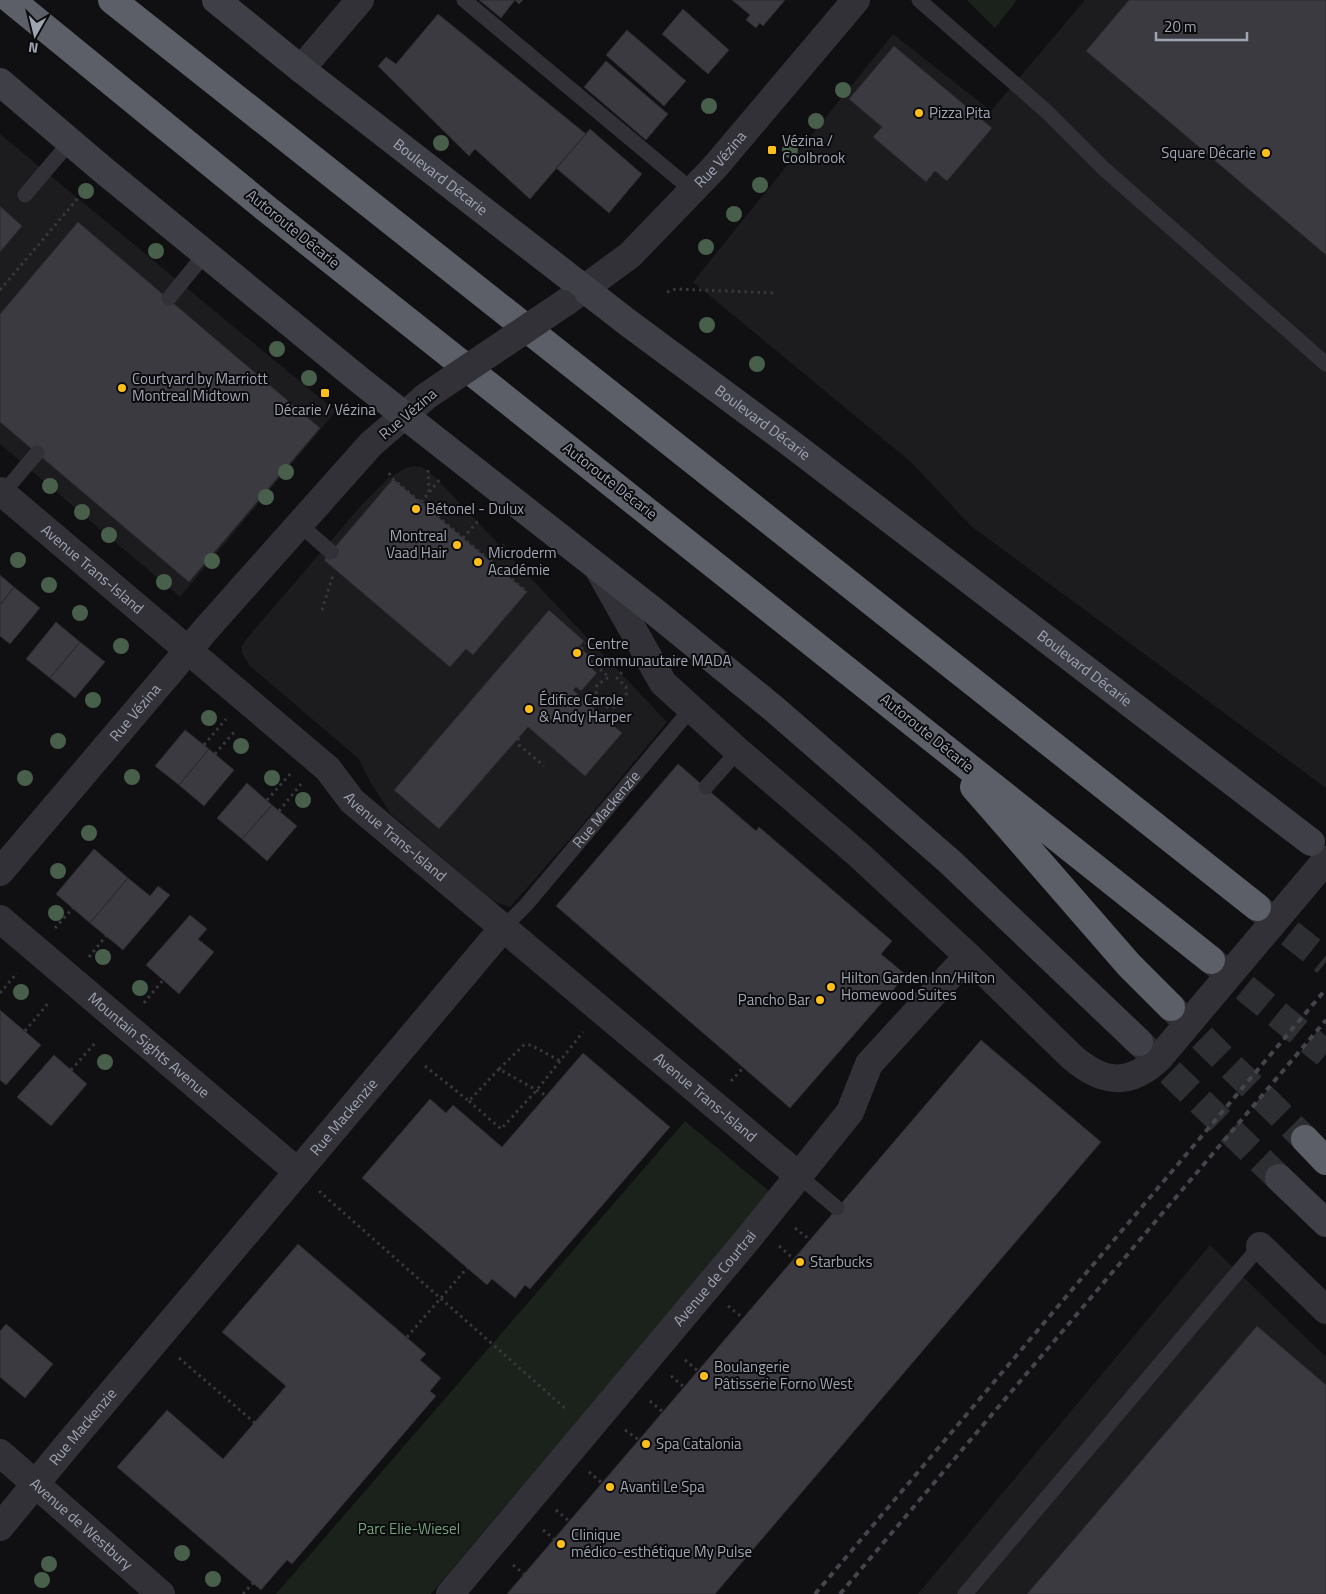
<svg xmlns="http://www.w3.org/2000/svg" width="1326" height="1594" font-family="'Titillium Web',sans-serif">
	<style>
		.built { fill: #1c1c1f }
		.green { fill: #1a221b }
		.building { fill: #3a3a40; stroke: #2a2a2e }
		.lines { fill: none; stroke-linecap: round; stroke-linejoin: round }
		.secondary-tunnel { stroke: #2d2e32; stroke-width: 28; stroke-dasharray: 28 14; stroke-linecap: butt }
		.highway-tunnel { stroke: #2d2e32; stroke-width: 28; stroke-dasharray: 28 14; stroke-linecap: butt }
		.path { stroke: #37383e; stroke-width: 3; stroke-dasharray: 2.5 4; stroke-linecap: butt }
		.lane { stroke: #313137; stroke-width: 15 }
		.street { stroke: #313137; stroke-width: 28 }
		.secondary { stroke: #3f4047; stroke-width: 28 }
		.highway { stroke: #5c5f68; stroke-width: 28 }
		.rail { stroke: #44454c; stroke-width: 4; stroke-dasharray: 6 5; stroke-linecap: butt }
		.street-bridge { stroke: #313137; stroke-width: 28 }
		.tree { fill: #48604b }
		.poi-dot { fill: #ffbf1b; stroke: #0b0b0d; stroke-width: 2 }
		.labels { text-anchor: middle; stroke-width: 4; stroke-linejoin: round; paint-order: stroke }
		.poi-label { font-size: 15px; fill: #a0a5b4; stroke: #0b0b0d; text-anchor: start }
		.street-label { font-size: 15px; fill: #a0a5b4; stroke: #0b0b0d }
		.park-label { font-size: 15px; fill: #75a17a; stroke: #0b0b0d }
	</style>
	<rect width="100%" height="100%" fill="#101012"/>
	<path class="built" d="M1085,0H1326V788L971,526L911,462L693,282L893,34L991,111Z
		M0,134L336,411L180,597L0,444Z
		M413,466L421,467L428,471L437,479L667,722L578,830L510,907L495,902L488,897L391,814L371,783L358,758L250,666L242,653V646L247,638L359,508L387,479L406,468Z
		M1210,1245L1326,1357V1594H918Z"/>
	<path class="green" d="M967,0H1017L995,28Z
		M685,1121L770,1192L431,1594H276Z"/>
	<path class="building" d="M479,0H523L519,4L515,0L501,18Z
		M732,0H785L763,26L760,23L756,28L746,20L750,15Z
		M1129,0H1326V255L1086,51Z
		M683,9L729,50L708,74L662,34Z
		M438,14L586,134L530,199L475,149L469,156L378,66L386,57L396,64Z
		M627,30L686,81L664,106L606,55Z
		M894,46L992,128L947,181L935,171L926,182L873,137L882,127L849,99Z
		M606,61L668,114L646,140L584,87Z
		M590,129L642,174L609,213L556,168Z
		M0,206L22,226L0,252Z
		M78,222L320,428L189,582L0,422V314Z
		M393,479L527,592L473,655L466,649L450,667L324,560Z
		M0,575L14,587L0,605Z
		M14,587L40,608L10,644L0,636V605Z
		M549,610L584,641L579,647L592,658L587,664L597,673L581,691L576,687L573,690L622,733L585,776L528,727L439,829L394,790Z
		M56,622L80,642L50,678L26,659Z
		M80,642L105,662L75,698L50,678Z
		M185,730L209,749L179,785L155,766Z
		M209,749L234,770L204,806L179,785Z
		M678,764L756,831L759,827L892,941L881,954L906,975L790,1108L556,906Z
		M247,783L272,805L242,839L217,818Z
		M272,805L297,826L267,861L242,839Z
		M94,849L128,878L90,923L56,894Z
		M128,878L150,896L158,886L170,895L123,950L90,923Z
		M190,915L207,929L198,939L214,952L179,994L146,965Z
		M0,1010L41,1045L6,1085L0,1080Z
		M981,1040L1101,1142L715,1594H507Z
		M583,1053L670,1127L530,1289L525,1285L515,1298L492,1279L487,1285L362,1178L430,1099L446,1113L453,1105L502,1147Z
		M54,1055L87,1084L51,1126L17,1097Z
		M298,1244L426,1354L420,1360L441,1378L430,1391L436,1396L292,1564L287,1560L261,1590L117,1467L167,1410L223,1459L286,1386L222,1332Z
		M6,1324L53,1364L25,1398L0,1377V1331Z
		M1257,1326L1326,1385V1594H1027Z"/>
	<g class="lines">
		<path class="secondary-tunnel" d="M1140,1043L1279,1178"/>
		<path class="highway-tunnel" d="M1257,907L1326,962
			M1212,961L1326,1054
			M1172,1008L1305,1139"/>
		<path class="path" d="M0,290L84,191
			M667,292L676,289L775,293
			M428,470L429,492
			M389,473L393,479L527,592
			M421,502L440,479
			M463,538L480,519
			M490,561L504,545
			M322,610L333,575
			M581,649L592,637
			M590,661L609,677L597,685C590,714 631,715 626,687L617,678L622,672
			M518,738L519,745L544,766
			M204,745L226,719
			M215,754L236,730
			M267,800L290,774
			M279,811L301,784
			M55,928L73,908
			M89,957L106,936
			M0,993L17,973
			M841,998L848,1004
			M144,1003L163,980
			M25,1031L50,1001
			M425,1066L469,1101L499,1069L547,1096
			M499,1069L524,1045H531L560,1061
			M71,1070L97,1041
			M731,1081L744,1067
			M469,1101L501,1129L536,1091L583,1032
			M319,1191L567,1410
			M795,1228L810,1240
			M779,1246L794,1259
			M728,1306L743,1318
			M407,1337L468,1267
			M179,1358L255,1423
			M685,1360L698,1371
			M671,1376L684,1387
			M650,1401L663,1412
			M625,1430L639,1440
			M589,1472L602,1483
			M556,1510L569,1521
			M543,1530L554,1539
			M513,1565L524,1574
			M243,1594L253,1583"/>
		<g class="lane">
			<path d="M464,0L693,191"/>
			<path d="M919,0L1046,111L1103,168L1326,364"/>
			<path d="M25,195L70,142"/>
			<path d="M169,298L205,254"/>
			<path d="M3,493L37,453"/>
			<path d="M299,524L331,552"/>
			<path d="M706,787L738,751"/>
			<path id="s1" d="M504,927L526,905L691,709"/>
			<path d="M799,1176L837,1208"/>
			<path d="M965,1594L1260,1246"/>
		</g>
		<g class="street">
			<path d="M301,69L360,0"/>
			<path id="s2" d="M566,302L630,255L714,168L856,0"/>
			<path id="s3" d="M0,491L328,769L352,801L799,1176"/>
			<path d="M598,568L663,683L738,751L859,855L968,956L1072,1057C1103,1084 1130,1087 1160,1057L1326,860"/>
			<path id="s4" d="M0,872L207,628L371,444L422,400"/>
			<path id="s5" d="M0,919L298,1172"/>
			<path d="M1260,1246L1326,1310"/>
			<path id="s6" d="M0,1453L161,1594"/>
			<path id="s7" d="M0,1527L65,1448L504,927"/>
			<path id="s8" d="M450,1594L747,1240L850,1112L869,1064L968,956"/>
		</g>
		<g class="secondary">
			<path id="s9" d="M216,0L301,69L627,322L789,442L1311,842"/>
			<path d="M0,82L102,169L362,382L655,612L773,708L949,861L1139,1042"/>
			<path d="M1279,1178L1326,1223"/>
		</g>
		<path class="highway" d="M11,0L268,210L1211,960
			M112,0L1257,907
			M974,787L1129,965L1171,1007
			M1305,1139L1326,1161"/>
		<path class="rail" d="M815,1594L1326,989
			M840,1594L1326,1020"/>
		<path class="street-bridge" d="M425,397L563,304"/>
	</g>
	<g class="tree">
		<circle cx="843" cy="90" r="8"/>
		<circle cx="709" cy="106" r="8"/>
		<circle cx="816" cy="121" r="8"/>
		<circle cx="441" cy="143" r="8"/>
		<circle cx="790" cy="150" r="8"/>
		<circle cx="760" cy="185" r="8"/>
		<circle cx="86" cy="191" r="8"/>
		<circle cx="734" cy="214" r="8"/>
		<circle cx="706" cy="247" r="8"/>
		<circle cx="156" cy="251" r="8"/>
		<circle cx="707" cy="325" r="8"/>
		<circle cx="277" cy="349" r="8"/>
		<circle cx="757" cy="364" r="8"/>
		<circle cx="309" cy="378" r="8"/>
		<circle cx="286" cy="472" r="8"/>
		<circle cx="50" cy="486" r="8"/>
		<circle cx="266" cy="497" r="8"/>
		<circle cx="82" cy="512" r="8"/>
		<circle cx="109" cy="535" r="8"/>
		<circle cx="18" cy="560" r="8"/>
		<circle cx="212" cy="561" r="8"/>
		<circle cx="164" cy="582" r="8"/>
		<circle cx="49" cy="585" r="8"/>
		<circle cx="80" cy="613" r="8"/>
		<circle cx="121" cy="646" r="8"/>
		<circle cx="93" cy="700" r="8"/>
		<circle cx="209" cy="718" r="8"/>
		<circle cx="58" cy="741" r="8"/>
		<circle cx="241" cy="746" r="8"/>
		<circle cx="132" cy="777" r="8"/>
		<circle cx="25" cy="778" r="8"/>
		<circle cx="272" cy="778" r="8"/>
		<circle cx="303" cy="800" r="8"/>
		<circle cx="89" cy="833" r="8"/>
		<circle cx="58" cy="871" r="8"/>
		<circle cx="56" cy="913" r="8"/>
		<circle cx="103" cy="957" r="8"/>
		<circle cx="140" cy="988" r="8"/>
		<circle cx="21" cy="992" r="8"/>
		<circle cx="105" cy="1062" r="8"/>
		<circle cx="182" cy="1553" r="8"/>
		<circle cx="49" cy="1564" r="8"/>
		<circle cx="213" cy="1579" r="8"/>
		<circle cx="42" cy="1580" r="8"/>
	</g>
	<g class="poi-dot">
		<circle cx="919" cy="113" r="5"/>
		<rect x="767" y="145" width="10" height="10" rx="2.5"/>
		<circle cx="1266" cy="153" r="5"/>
		<circle cx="122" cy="388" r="5"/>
		<rect x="320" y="388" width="10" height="10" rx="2.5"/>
		<circle cx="416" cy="509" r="5"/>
		<circle cx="457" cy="545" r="5"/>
		<circle cx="478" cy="562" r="5"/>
		<circle cx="577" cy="653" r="5"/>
		<circle cx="529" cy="709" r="5"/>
		<circle cx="831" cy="987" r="5"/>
		<circle cx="820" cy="1000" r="5"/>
		<circle cx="800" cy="1262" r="5"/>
		<circle cx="704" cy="1376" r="5"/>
		<circle cx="646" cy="1444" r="5"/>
		<circle cx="610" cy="1487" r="5"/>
		<circle cx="561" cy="1544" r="5"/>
	</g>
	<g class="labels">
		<g class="poi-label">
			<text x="929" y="118">Pizza Pita</text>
			<text x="782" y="146">Vézina /<tspan x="782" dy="17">Coolbrook</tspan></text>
			<text x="1256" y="158" text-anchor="end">Square Décarie</text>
			<text x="132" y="384">Courtyard by Marriott<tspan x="132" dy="17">Montreal Midtown</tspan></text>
			<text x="325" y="415" text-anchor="middle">Décarie / Vézina</text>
			<text x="426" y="514">Bétonel - Dulux</text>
			<text x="447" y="541" text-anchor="end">Montreal<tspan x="447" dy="17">Vaad Hair</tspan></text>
			<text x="488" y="558">Microderm<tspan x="488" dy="17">Académie</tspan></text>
			<text x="587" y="649">Centre<tspan x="587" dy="17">Communautaire MADA</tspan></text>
			<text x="539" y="705">Édifice Carole<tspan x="539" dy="17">&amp; Andy Harper</tspan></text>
			<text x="841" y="983">Hilton Garden Inn/Hilton<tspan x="841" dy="17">Homewood Suites</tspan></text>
			<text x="810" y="1005" text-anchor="end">Pancho Bar</text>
			<text x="810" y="1267">Starbucks</text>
			<text x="714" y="1372">Boulangerie<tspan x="714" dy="17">Pâtisserie Forno West</tspan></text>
			<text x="656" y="1449">Spa Catalonia</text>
			<text x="620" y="1492">Avanti Le Spa</text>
			<text x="571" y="1540">Clinique<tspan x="571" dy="17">médico-esthétique My Pulse</tspan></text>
		</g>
		<g class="street-label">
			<text dy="5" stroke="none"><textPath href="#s2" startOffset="211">Rue Vézina</textPath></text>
			<text dy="5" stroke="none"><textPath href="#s9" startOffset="286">Boulevard Décarie</textPath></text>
			<text transform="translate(293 229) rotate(39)" y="5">Autoroute Décarie</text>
			<text transform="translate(408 414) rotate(-40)" y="5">Rue Vézina</text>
			<text dy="5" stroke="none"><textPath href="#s9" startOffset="691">Boulevard Décarie</textPath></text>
			<text transform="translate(610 481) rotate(38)" y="5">Autoroute Décarie</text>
			<text dy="5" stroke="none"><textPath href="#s3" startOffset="121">Avenue Trans-Island</textPath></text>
			<text dy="5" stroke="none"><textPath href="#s9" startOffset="1096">Boulevard Décarie</textPath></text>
			<text dy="5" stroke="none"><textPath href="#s4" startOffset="209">Rue Vézina</textPath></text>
			<text transform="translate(927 733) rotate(39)" y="5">Autoroute Décarie</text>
			<text dy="5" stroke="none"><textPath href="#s1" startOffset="156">Rue Mackenzie</textPath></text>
			<text dy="5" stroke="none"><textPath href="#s3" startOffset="526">Avenue Trans-Island</textPath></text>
			<text dy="5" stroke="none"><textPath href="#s5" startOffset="195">Mountain Sights Avenue</textPath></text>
			<text dy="5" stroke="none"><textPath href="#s3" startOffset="931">Avenue Trans-Island</textPath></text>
			<text dy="5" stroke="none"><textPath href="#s7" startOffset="535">Rue Mackenzie</textPath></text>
			<text dy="5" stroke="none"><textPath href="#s8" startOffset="412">Avenue de Courtrai</textPath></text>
			<text dy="5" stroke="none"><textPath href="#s7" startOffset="130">Rue Mackenzie</textPath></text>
			<text dy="5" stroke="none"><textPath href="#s6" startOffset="108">Avenue de Westbury</textPath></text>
		</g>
		<g class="park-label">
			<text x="409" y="1534">Parc Elie-Wiesel</text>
		</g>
	</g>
	<g transform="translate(35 35) rotate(188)" stroke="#0b0b0d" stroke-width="4" paint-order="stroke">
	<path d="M0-4L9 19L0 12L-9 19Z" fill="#a0a5b4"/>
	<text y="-8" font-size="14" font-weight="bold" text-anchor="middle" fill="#a0a5b4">N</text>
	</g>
	<path d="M1156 32v8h91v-8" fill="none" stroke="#a0a5b4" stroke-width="2.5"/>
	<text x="1164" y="32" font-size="15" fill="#a0a5b4" stroke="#0b0b0d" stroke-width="4" paint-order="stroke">20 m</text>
</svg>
